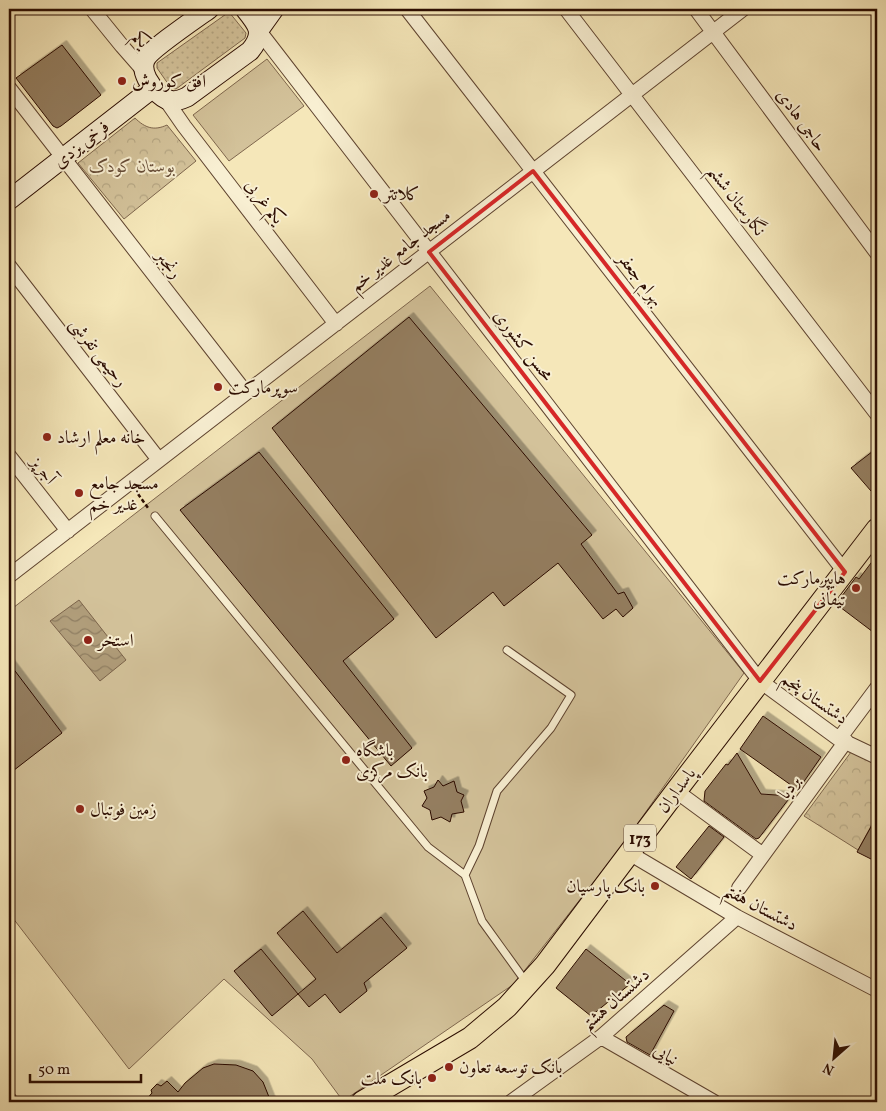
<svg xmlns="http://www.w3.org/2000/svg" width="886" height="1111" font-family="Vollkorn,Amiri,serif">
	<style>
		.grass { fill: url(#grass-dots); stroke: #7f674e }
		.park { fill: url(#park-crowns); stroke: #7f674e }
		.pitch { fill: #d3c29a; stroke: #7f674e }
		.water { fill: url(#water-waves); stroke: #7b634a }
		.building { fill: #947e61; stroke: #2b0c01; filter: url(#shadow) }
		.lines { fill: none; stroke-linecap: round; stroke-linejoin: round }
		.service-casing { stroke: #5e432f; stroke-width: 9 }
		.minor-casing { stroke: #5e432f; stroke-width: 16 }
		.secondary-casing { stroke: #2b0c01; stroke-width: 21 }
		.primary-casing { stroke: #2b0c01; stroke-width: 23 }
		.path { stroke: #2b0c01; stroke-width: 2.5; stroke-dasharray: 4 2.5; stroke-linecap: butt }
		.service { stroke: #f8efd2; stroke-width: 7 }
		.minor { stroke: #f8efd2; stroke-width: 14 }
		.secondary { stroke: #f8efd2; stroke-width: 19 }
		.primary { stroke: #f5e7b9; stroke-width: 21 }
		.marked { fill: none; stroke: #d62828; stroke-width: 4; stroke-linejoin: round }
		.poi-dot { fill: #8f2418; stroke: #f8efd2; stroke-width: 2 }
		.labels { text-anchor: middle; stroke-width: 4; stroke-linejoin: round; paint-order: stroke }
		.shield { fill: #f8efd2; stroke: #685040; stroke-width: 1 }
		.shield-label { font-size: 16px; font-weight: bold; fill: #2b0c01 }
		.street-label { font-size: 18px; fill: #2b0c01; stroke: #f8efd2 }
		.poi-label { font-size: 18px; fill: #2b0c01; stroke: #f8efd2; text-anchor: start }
		.park-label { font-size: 18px; font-style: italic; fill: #664c37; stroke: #f8efd2 }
	</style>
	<defs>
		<pattern id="grass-dots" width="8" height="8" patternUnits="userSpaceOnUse" patternTransform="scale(1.25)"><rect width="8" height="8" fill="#d3c29a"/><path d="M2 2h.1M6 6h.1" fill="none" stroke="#b5a683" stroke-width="1.8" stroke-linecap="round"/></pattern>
		<pattern id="park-crowns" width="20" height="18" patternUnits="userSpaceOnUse" patternTransform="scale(1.25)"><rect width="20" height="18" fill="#d3c29a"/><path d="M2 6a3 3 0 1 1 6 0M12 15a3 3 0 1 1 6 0" fill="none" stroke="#b5a683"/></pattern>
		<pattern id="water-waves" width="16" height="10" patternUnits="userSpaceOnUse" patternTransform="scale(1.25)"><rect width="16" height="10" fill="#b09d7a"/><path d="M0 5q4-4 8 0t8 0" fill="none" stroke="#8f7e62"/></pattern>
		<filter id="shadow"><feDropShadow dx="4.5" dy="-4.5" stdDeviation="0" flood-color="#0004"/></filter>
	</defs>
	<rect width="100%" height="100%" fill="#f5e7b9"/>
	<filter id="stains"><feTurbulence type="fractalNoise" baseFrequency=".004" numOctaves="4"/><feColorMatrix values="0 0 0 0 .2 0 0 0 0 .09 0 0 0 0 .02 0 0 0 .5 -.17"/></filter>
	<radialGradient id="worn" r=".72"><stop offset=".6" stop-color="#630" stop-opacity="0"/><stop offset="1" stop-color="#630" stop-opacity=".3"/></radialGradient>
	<path class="grass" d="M229,12L246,33L245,38L176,89L171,88L157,68V63Z"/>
	<path class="park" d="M135,118C145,128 154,131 167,125L196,161L124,219L78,163Z
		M851,752L877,765V815L858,850L804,816Z"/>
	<path class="pitch" d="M267,59L304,106L229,161L193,115Z
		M430,286L744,673L621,847L514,984L343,1101L312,1059L224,979L129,1069L9,913V611Z"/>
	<path class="water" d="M79,600L126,660L100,681L50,621Z"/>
	<path class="building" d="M62,45L101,95L61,126L57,128L53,126L16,78Z
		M409,317L592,535L581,544L618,594L624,592L633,608L623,617L616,609L603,619L558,563L504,606L493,592L436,638L272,428Z
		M877,448V485L871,491L851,468Z
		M259,452L394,619L343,661L412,748L391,766L180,510Z
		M877,555V635L836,604L856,577L859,579Z
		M9,663L62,733L9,774Z
		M763,716L821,757L798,790L740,749Z
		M737,753L761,794L791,796L759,838L756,839L704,801L705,791L726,764L728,765Z
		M438,780L443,786L454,781L457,792L464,795L461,801L464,812L452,814L450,822L441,817L432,820L430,810L422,806L427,798L424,791L434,787Z
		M877,816V862L857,852Z
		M709,826L724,837L691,879L676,867Z
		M303,911L337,953L381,917L407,948L364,983L367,991L340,1013L325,994L309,1007L298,994L316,979L277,933Z
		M261,949L298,994L272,1016L234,971Z
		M586,949L630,984L591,1016L556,988Z
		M664,1005L674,1011L650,1055L627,1042L626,1037Z
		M214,1064L236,1065L253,1071L263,1082L271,1102H144L152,1093L151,1090L157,1084L161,1086L167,1081L178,1092L185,1083L203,1068Z"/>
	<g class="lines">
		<g class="service-casing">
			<path id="service" d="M155,516L428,847L465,875
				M507,650L571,695L551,728L497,791L479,846L465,875L482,921L526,982"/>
		</g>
		<g class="minor-casing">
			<path id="minor" d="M92,9L122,46L143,70
				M407,9L845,572
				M566,9L877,414
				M696,9L877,253
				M259,31L760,681L839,739L877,757
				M9,88L246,393
				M166,100L184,126L336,324
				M9,266L159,460
				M9,456L68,531
				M9,576L743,9
				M839,739L877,688
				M676,791L763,855
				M629,853L737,917L877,990
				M739,888L846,741
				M601,1037L714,1102
				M9,1099L11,1102
				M511,1102L601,1037L737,917"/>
		</g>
		<g class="secondary-casing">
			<path id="secondary" d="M209,9C198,17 149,50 145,60C140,72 151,87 159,94C169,103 176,102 187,97L250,51C265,33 258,25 245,9
				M259,30L274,9
				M9,200L153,88"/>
		</g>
		<g class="primary-casing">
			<path id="primary" d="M362,1102L470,1038L507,1007L545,965L676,791L877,529"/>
		</g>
		<path class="path" d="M138,494L148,508"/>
		<use href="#service" class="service"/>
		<use href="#minor" class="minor"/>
		<use href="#secondary" class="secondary"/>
		<use href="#primary" class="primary"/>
	</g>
	<path class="marked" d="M533,171L845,572L760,681L429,252Z"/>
	<g class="poi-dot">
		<circle cx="122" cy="81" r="5"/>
		<circle cx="374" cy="194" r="5"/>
		<circle cx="218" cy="387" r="5"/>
		<circle cx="47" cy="437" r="5"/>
		<circle cx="79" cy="493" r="5"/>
		<circle cx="856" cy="588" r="5"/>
		<circle cx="88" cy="640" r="5"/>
		<circle cx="346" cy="760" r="5"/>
		<circle cx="80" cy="809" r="5"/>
		<circle cx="655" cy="886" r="5"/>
		<circle cx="449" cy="1067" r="5"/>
		<circle cx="432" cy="1078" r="5"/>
	</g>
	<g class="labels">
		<rect class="shield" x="624" y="824.5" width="32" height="27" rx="4"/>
		<g class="shield-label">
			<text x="640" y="844">173</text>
		</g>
		<g class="street-label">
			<text transform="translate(141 39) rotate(49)" y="6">یکم</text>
			<text transform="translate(802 120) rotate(54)" y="6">حاجی هادی</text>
			<text transform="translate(81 144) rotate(-38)" y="6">فرخی یزدی</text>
			<text transform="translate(737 200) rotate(53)" y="6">نگارستان ششم</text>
			<text transform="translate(265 201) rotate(52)" y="6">یکم غربی</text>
			<text transform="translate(400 250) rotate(-38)" y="6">مسجد جامع غدیر خم</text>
			<text transform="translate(169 264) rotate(52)" y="6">رنجبر</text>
			<text transform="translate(641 279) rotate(52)" y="6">بهرام جعفر</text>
			<text transform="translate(524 345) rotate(52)" y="6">محسن کشوری</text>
			<text transform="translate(99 352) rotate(52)" y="6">رحیمی تفرشی</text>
			<text transform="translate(44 470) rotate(52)" y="6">آجرپز</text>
			<text transform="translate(815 698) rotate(35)" y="6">دشتستان پنجم</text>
			<text transform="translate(789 787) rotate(-54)" y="6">بردیا</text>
			<text transform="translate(676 790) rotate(-53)" y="6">پاسداران</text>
			<text transform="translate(761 907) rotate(28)" y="6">دشتستان هفتم</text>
			<text transform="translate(615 999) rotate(-41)" y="6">دشتستان هشتم</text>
			<text transform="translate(666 1054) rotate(30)" y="6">نیایی</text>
		</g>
		<g class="poi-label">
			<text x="132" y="87">افق کوروش</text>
			<text x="384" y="200">کلاتتر</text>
			<text x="228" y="393">سوپرمارکت</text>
			<text x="57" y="443">خانه معلم ارشاد</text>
			<text x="89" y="489">مسجد جامع<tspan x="89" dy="21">غدیر خم</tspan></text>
			<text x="846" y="584" text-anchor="end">هایپرمارکت<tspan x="846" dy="21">تیفانی</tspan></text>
			<text x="98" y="646">استخر</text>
			<text x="356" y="756">باشگاه<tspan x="356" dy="21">بانک مرکزی</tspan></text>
			<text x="90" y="815">زمین فوتبال</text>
			<text x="645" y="892" text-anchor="end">بانک پارسیان</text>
			<text x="459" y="1073">بانک توسعه تعاون</text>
			<text x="422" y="1084" text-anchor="end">بانک ملت</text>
		</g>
		<g class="park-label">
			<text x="132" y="172">بوستان کودک</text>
		</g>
	</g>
	<rect width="886" height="1111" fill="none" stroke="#f5e7b9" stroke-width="30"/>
	<rect x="10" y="10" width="866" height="1091" fill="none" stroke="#2b0c01" stroke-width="2.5"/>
	<rect x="15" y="15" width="856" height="1081" fill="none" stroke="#2b0c01"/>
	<g transform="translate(834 1058) rotate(207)" stroke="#f8efd2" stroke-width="4" paint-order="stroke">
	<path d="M0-4L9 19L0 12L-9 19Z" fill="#2b0c01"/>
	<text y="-8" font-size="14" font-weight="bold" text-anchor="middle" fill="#2b0c01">N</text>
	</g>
	<path d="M30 1074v8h111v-8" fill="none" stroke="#2b0c01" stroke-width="2.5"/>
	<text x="38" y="1074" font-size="15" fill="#2b0c01" stroke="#f8efd2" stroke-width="4" paint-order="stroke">50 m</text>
	<rect width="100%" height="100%" filter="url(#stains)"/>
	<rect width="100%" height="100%" fill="url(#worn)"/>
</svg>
